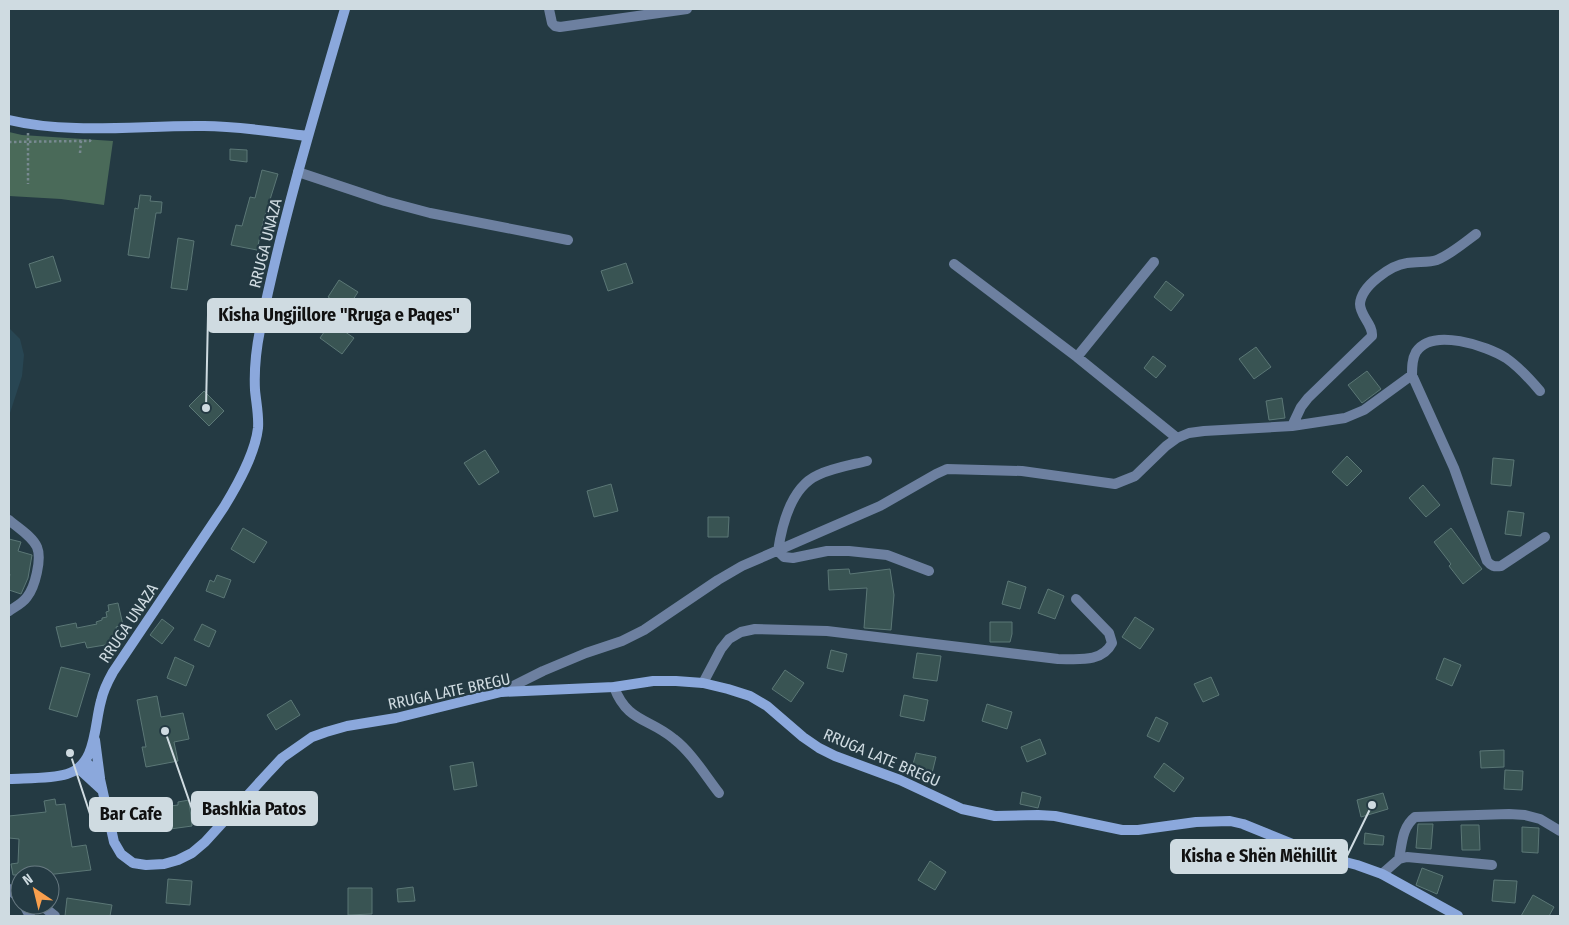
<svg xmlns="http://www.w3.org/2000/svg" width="1569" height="925" font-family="'Fira Sans Condensed',sans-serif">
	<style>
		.built { fill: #284653 }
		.green { fill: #4a6a59 }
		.building { fill: #395453; stroke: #5b7776 }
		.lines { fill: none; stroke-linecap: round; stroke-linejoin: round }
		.path { stroke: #788991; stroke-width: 2.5; stroke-dasharray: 2.5 2.5; stroke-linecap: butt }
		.street { stroke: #6d80a0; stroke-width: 10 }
		.secondary { stroke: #8ba8dc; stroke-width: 10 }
		.labels { text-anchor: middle; stroke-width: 4.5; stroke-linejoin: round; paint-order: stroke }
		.street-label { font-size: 16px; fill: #cfdbe1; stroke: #243a43 }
		.leader { fill: none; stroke: #cfdbe1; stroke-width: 2 }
		.callout-dot { fill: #cfdbe1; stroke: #243a43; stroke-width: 2 }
		.callout { fill: #cfdbe1; stroke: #cfdbe1; stroke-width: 2 }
		.callout-label { font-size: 18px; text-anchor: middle; font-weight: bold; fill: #111 }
	</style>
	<rect width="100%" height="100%" fill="#243a43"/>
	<path class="built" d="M9,328L20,339L24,355L22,376L9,416Z"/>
	<path class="green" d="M9,132L22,135L113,141L104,205L61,199L9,196Z"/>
	<path class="building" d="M230,149L247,150V162L230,160Z
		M262,170L278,174L263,222L257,250L231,245L236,225L242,226L250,197L255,198Z
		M140,195L151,196L150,201L162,202L161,213H156L149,258L128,255L135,208L138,209Z
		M178,238L194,241L187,290L171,288Z
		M53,256L61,281L36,288L29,264Z
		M626,263L633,283L608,291L601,271Z
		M339,280L358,292L347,309L328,297Z
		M1166,281L1184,295L1171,311L1154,297Z
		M331,322L354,338L342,354L320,338Z
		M1256,347L1271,367L1254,379L1239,359Z
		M1153,356L1166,366L1156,378L1144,368Z
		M1367,371L1381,389L1362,403L1348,385Z
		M204,391L224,411L209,426L189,406Z
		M1282,398L1285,418L1269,420L1266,401Z
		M485,450L499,472L479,485L464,463Z
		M1347,456L1362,471L1347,486L1332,472Z
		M1493,458L1514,460L1511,486L1491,484Z
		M611,484L618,511L594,517L587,491Z
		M1423,485L1440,505L1426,517L1409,498Z
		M1508,511L1524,513L1521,536L1505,534Z
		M708,517H729L728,537H708Z
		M243,528L267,542L254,563L231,549Z
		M1451,528L1482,569L1463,584L1449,566L1451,564L1434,542Z
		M9,539L21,542L18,551L32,555L28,578L21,594L9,590V580L10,574H9Z
		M849,569L850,574L890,569L894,595L891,630L864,628L867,588L829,590L828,570Z
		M217,575L231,580L224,598L206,591L210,580L214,582Z
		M1008,581L1026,587L1020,609L1002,604Z
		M1048,589L1064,596L1055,619L1038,613Z
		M118,603L123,625L116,627L118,635L116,636L117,643L87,648L85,642L61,647L56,627L76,623L77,628L97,624L96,622L102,620V618L107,617L106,612L109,611L108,605Z
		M1135,617L1154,629L1140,649L1122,637Z
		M162,619L174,628L162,644L150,635Z
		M990,622H1012V634L1010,642H990Z
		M202,624L216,631L209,647L194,640Z
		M831,650L847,654L843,672L827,668Z
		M917,653L941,656L937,681L913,678Z
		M175,657L194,666L186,686L167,678Z
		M1444,658L1461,665L1452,686L1436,679Z
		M61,667L90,674L77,717L49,709Z
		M785,670L804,683L791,702L772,689Z
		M1211,677L1219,695L1203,702L1194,684Z
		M904,695L928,700L924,721L900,716Z
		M157,696L161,717L183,713L189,739L174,742L178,761L146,767L142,747H146L137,700Z
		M291,700L300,715L276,730L267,715Z
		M987,704L1012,712L1007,729L982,721Z
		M1156,717L1168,723L1159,742L1147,736Z
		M1040,739L1046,754L1027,762L1021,747Z
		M1504,750V767L1481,768L1480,751Z
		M916,753L936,757L932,773L912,768Z
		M473,762L477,786L454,790L450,766Z
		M1164,763L1184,778L1174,792L1154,777Z
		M1505,770L1523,771L1522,790L1504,789Z
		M1022,792L1041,797L1038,808L1020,804Z
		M1383,793L1388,809L1361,817L1357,800Z
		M55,799L56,805L65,804L72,847L86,845L91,870L46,875H13L11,864L18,863L19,839L9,838V816L46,812L44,801Z
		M189,800L192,826L163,830L161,814H164L163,807L178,805V802Z
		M1418,824H1433L1431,849L1416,848Z
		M1461,825H1479L1480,850H1462Z
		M1522,827L1539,828L1538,853L1522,852Z
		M1365,833L1384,836L1383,845L1364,844Z
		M930,861L946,872L935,890L918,880Z
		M1422,868L1443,876L1437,894L1416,885Z
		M168,879L192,881L190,905L166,903Z
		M1494,880L1517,881L1515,903L1492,901Z
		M413,887L415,901L398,902L397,889Z
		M348,888H372V914L348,915Z
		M1533,895L1554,907L1549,916H1521Z
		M67,898L112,905L110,916H65Z"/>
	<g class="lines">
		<path class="path" d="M28,133V184
			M9,142L81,141H90L91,139
			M80,153L81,141"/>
		<path class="street" d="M549,9L552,23L555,26L560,27L687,9
			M298,172L385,201L430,213L568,240
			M954,264L1077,357L1177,438
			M1077,357L1154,262
			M1540,391C1529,378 1519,367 1506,358C1487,346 1432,327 1416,352C1412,359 1412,367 1412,375L1454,468L1487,561C1491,566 1494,567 1501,566L1545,537
			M1292,426L1301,407L1308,398L1372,336C1373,324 1360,316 1360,304C1361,286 1391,265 1407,263C1417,261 1428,263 1437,260C1451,254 1464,243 1476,234
			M867,461C851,465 833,468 818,475C791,487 782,524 778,551L784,557L793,558L827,551H849L887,555L929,571
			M9,520C18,528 32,536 37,547C42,559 35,587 27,597C23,603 15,607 9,611
			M703,683L721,649L729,639L741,632L755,629L827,631L1058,659C1078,659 1102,663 1112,643L1109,633L1076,599
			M614,687C627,722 649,718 674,739C692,753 705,775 719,793
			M501,692L543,671L586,653L622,641L644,630L718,580L742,566L880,506L936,474L947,469L1022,471L1115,484L1135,476L1166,446L1177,438L1189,433L1204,431L1292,426L1345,418L1364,410L1412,375
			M1399,859C1402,844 1402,827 1415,817L1509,814L1525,815L1540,819L1560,831
			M1382,874L1399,859L1407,857L1492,865
			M9,889L20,899
			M24,905L30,916
			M36,905L45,908L55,916"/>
		<path class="secondary" d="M9,120C72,135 140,125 204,126C239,126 273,132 307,136
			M95,740L100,778
			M85,761L93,769L100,779L114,842L121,854L133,863L146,865L164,864L178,860L192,853L205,842L267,774L282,758L312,737L326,732L347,726L396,718L501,692L614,687L653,681H676L703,683L728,689L750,696L767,706L803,737L819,748L835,756L900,780L962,809L995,816L1038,815L1055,816L1122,830H1138L1196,822L1230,821L1243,824L1322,856L1357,865L1382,874L1458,916
			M78,768L102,790
			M9,779C26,778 51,779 67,774C97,765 94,725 101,701C103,691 108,681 113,672L224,507C238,484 255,454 258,428C259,415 256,402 255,390C254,370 256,350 260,330C282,221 314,115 345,9"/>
	</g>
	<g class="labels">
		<g class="street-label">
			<text transform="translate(265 243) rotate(-76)" y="6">RRUGA UNAZA</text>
			<text transform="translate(128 623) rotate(-56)" y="6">RRUGA UNAZA</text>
			<text transform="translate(449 691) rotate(-12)" y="6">RRUGA LATE BREGU</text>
			<text transform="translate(882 757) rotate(23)" y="6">RRUGA LATE BREGU</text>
		</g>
	</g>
	<path class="leader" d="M206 408L208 315M165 731L192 809M70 753L90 814M1372 805L1347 856"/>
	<g class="callout-dot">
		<circle cx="206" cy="408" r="5"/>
		<circle cx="165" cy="731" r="5"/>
		<circle cx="70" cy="753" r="5"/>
		<circle cx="1372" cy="805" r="5"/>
	</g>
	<g class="callout">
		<rect x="208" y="299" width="262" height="33" rx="5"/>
		<rect x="192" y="792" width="125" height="33" rx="5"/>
		<rect x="90" y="798" width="82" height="33" rx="5"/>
		<rect x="1171" y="840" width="176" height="33" rx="5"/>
	</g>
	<g class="callout-label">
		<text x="339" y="321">Kisha Ungjillore "Rruga e Paqes"</text>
		<text x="254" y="815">Bashkia Patos</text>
		<text x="131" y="820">Bar Cafe</text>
		<text x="1259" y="862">Kisha e Shën Mëhillit</text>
	</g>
	<rect width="1569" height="925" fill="none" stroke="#cfdbe1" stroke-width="20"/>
	<g transform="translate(35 890) rotate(325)"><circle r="24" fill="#243a43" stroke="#687a82"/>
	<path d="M0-4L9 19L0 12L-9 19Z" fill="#f99f4d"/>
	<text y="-8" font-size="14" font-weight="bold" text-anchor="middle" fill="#cfdbe1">N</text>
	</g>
</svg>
